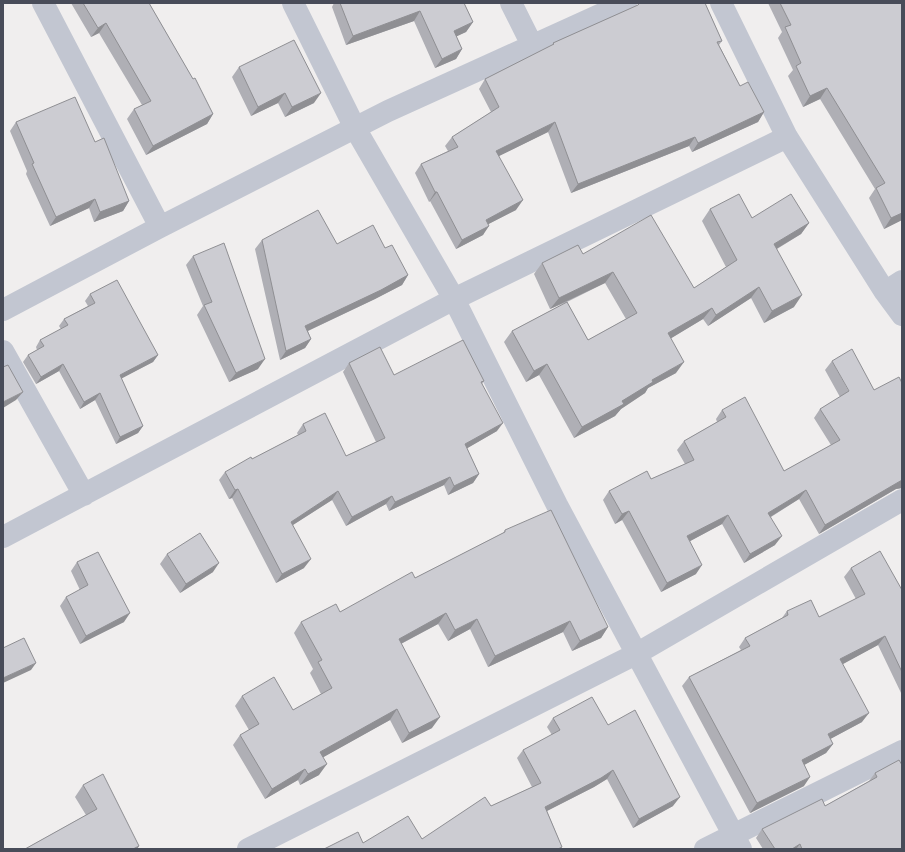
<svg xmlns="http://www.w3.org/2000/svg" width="905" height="852" font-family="'Asap Condensed',sans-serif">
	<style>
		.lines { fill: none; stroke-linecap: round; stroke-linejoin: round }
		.street { stroke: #c2c6d1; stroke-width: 22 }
		.wall { fill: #afafb5; fill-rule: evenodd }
		.shaded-wall { fill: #8f8f93 }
		.building { fill: #ccccd2; stroke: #8f8f93 }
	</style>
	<rect width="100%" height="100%" fill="#f0eeee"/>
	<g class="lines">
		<path class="street" d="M43,3L160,227
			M293,3L355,128L454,299L557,505L741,849
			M511,3L532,45
			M721,3L787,137L885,292L902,315
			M885,292L902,281
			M3,310L160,227L388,111L626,3
			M3,351L84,495
			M3,537L454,299L787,137
			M248,849L636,654L902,500
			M705,849L902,751"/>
	</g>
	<path class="wall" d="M71,3H149L213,114L207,124L146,155L127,119L134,109L142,105L99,33L91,37Z
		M334,3H464L473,22L466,32L456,36L462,49L456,59L435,68L414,21L346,45L332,7Z
		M638,3H705L722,41L719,45L740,86L764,112L758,122L692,152L689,146L571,193L548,132L498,156L516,210L488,224L483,235L456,249L430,201L429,202L415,173L421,164L448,151L445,146L452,137L491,112L479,89L485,79L552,45L553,43L638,5Z
		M768,3H902V220L884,229L869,198L875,189L820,99L803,107L788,76L793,70L778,38L782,32Z
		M239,67L314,103L285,117L278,103L251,116L232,77Z
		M16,122L95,142L129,201L123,211L94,222L89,208L50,226L26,174L27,171L10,131Z
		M710,209L752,218L809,223L801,234L777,249L794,307L764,323L751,298L708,326L703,319L671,338L676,373L648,388L645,393L621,409L615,416L574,438L539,375L526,382L504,342L512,331L567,302L550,309L534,274L542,263L583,254L694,288L726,267L702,221ZM605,283L626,319L588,340L567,302Z
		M262,240L385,248L408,275L402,285L375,299L308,331L311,339L305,348L280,360L255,249Z
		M193,256L258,369L229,382L197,315L203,306L186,265Z
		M90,294L158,355L153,362L121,378L143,426L138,433L116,444L95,400L80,409L59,371L36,384L23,362L28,355L37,350L36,347L40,340L61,329L59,326L64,319L88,306L85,301Z
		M832,361L902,488L896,489L819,534L799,499L771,517L775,545L744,563L722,524L690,541L696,574L661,592L622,520L615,524L603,500L609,491L651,479L685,464L677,450L684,441L717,422L716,419L722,410L784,471L831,445L814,418L820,409L840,397L825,370Z
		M349,363L394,375L484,381L482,384L497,431L467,448L479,474L473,483L448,495L444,485L389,511L386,504L346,526L332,500L293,525L304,568L276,583L232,498L229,499L219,480L225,472L252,459L298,435L297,433L303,424L346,456L376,442L343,372Z
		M505,530L608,627L601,638L572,651L563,632L488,667L470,629L448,641L438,624L401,644L432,728L402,743L390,720L323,757L319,775L300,785L298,780L265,799L233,745L240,735L249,730L235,706L242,696L293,710L321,694L310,673L313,669L294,633L301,622L340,612L415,578L503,533Z
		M167,554L213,572L180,593L160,564Z
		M77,562L124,622L80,644L60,606L66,597L80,590L71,571Z
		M851,568L902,590V695L878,645L842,664L862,722L830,739L833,744L826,753L804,765V786L750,813L682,686L689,677L741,650L739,647L745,638L782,618L787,611L819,617L856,599L844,577Z
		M553,718L608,725L673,806L633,828L607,779L594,787L547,811L562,847L561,849H324L363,843L422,839L491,806L532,787L517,758L523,750L552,735L547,727Z
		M902,765V849H763L756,838L762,829L825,806L869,781L875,773Z
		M83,785L139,846L137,849H25L86,815L75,797Z"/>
	<path class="shaded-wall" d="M420,11L414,21L346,45L353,36Z
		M473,22L466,32L447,41L454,31Z
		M106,23L99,33L91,37L98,28Z
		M462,49L456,59L435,68L442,59Z
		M827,88L820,99L803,107L810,96Z
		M285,93L278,103L251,116L258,107Z
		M321,93L314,103L285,117L292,107Z
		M764,112L758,122L692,152L698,143Z
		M213,114L207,124L146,155L153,146Z
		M555,122L548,132L489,161L496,151Z
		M695,137L689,146L571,193L578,184Z
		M435,192H437L430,201L429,202Z
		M95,199L89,208L50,226L56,217Z
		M523,200L516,210L479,229L486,220Z
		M129,201L123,211L94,222L100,212Z
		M902,213V220L884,229L891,218Z
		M809,223L801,234L766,255L774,244Z
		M489,226L483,235L456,249L462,240Z
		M613,272L605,283L550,309L559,298Z
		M408,275L402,285L375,299L299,335L305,326Z
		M759,287L751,298L708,326L716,315Z
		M802,295L794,307L764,323L772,311Z
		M712,308L703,319L660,345L668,333Z
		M311,339L305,348L280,360L286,351Z
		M158,355L153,362L115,382L120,375Z
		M265,359L258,369L229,382L236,373Z
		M684,362L676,373L648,388L645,393L621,409L615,416L574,438L582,427L652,380Z
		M63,364L59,371L36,384L41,377Z
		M547,364L539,375L526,382L534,371Z
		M23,392L16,400L3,408V402Z
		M100,393L95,400L80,409L84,402Z
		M503,423L497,431L459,453L465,444Z
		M143,426L138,433L116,444L120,437Z
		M479,474L473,483L448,495L454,486Z
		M450,477L444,485L389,511L395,502Z
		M902,480V488L896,489L819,534L825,525Z
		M238,489L232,498L229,499L235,490Z
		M806,490L799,499L762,522L768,513Z
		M338,491L332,500L285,530L291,522Z
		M392,496L386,504L346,526L352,517Z
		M629,511L622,520L615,524L622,514Z
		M728,515L722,524L681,546L687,536Z
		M782,536L775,545L744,563L750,554Z
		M311,559L304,568L276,583L282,574Z
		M219,563L213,572L180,593L186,584Z
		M702,565L696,574L661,592L667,583Z
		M130,613L124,622L80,644L86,636Z
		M446,613L438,624L391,649L399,639Z
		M477,619L470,629L448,641L455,630Z
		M570,621L563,632L488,667L495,656Z
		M608,627L601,638L572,651L580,641Z
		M885,636L878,645L834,669L840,659Z
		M36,663L31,670L3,683V678Z
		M397,709L390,720L313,763L320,752Z
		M869,713L862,722L821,744L828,734Z
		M440,717L432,728L402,743L409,733Z
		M833,744L826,753L795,770L802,760Z
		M327,764L319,775L300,785L308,774Z
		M305,769L298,780L265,799L272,789Z
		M613,770L607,779L594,787L539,815L545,807Z
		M810,777L804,786L750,813L757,803Z
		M680,797L673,806L633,828L639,819Z
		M800,844L796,849H792Z
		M139,846L137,849H133Z"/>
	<path class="building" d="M83,3H149L193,79L195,78L213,114L153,146L134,109L151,101L106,23L98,28Z
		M340,3H464L473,22L454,31L462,49L442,59L420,11L353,36Z
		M640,3H705L722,41L717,42L740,86L748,82L764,112L698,143L695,137L578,184L555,122L496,151L523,200L486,220L489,226L462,240L437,192H435L421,164L458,147L452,137L499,107L485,79L554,44L553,43L638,5Z
		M780,3H902V213L891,218L876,188L885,183L827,88L810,96L796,66L801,63L785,27L791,25Z
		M294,40L321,93L292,107L285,93L258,107L239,67Z
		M75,97L95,142L104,138L129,201L100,212L95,199L56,217L32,164L34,163L16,122Z
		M739,194L752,218L791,194L809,223L774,244L802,295L772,311L759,287L716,315L712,308L668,333L684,362L652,380L653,382L622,401L624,404L582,427L547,364L534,371L512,331L567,302L588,340L637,313L613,272L559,298L542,263L578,245L583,254L651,215L694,288L737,260L710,209Z
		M318,210L337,244L373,225L385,248L392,245L408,275L381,290L305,326L311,339L286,351L262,240Z
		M224,243L265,359L236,373L204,305L212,302L193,256Z
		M117,280L158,355L120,375L143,426L120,437L100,393L84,402L63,364L41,377L28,355L44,346L40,340L68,325L64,319L95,303L90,294Z
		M463,340L484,381L481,382L503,423L465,444L479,474L454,486L450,477L395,502L392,496L352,517L338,491L291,522L311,559L282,574L238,489L235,490L225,472L251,457L252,459L306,431L303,424L325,413L346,456L385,438L349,363L380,347L394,375Z
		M852,349L874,390L899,377L902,383V480L825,525L806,490L768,513L782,536L750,554L728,515L687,536L702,565L667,583L629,511L622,514L609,491L647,471L651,479L694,460L684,441L726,417L722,410L745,397L784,471L840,440L820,409L849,391L832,361Z
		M8,365L23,392L3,402V367Z
		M551,510L608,627L580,641L570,621L495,656L477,619L455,630L446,613L399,639L440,717L409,733L397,709L320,752L327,764L308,774L305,769L272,789L240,735L259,724L242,696L274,677L293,710L332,688L318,662L322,660L301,622L336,604L340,612L412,572L415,578L505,532V530Z
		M200,533L219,563L186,584L167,554Z
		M880,551L902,590V672L885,636L840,659L869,713L828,734L833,744L802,760L810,777L757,803L689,677L750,646L745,638L788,615L787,611L811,600L819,617L865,594L851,568Z
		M98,552L130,613L86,636L66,597L88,585L77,562Z
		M24,638L36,663L3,678V648Z
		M592,697L608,725L635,710L680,797L639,819L613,770L601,778L545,807L562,847L558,849H324L358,832L363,843L408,816L422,839L485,797L491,806L541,783L523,750L560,730L553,718Z
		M899,760L902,765V849H802L800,844L792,849H775L762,829L822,799L825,806L877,777L875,773Z
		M103,774L139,846L133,849H25L97,809L83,785Z"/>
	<rect width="905" height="852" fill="none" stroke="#484c59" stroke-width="8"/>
</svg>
